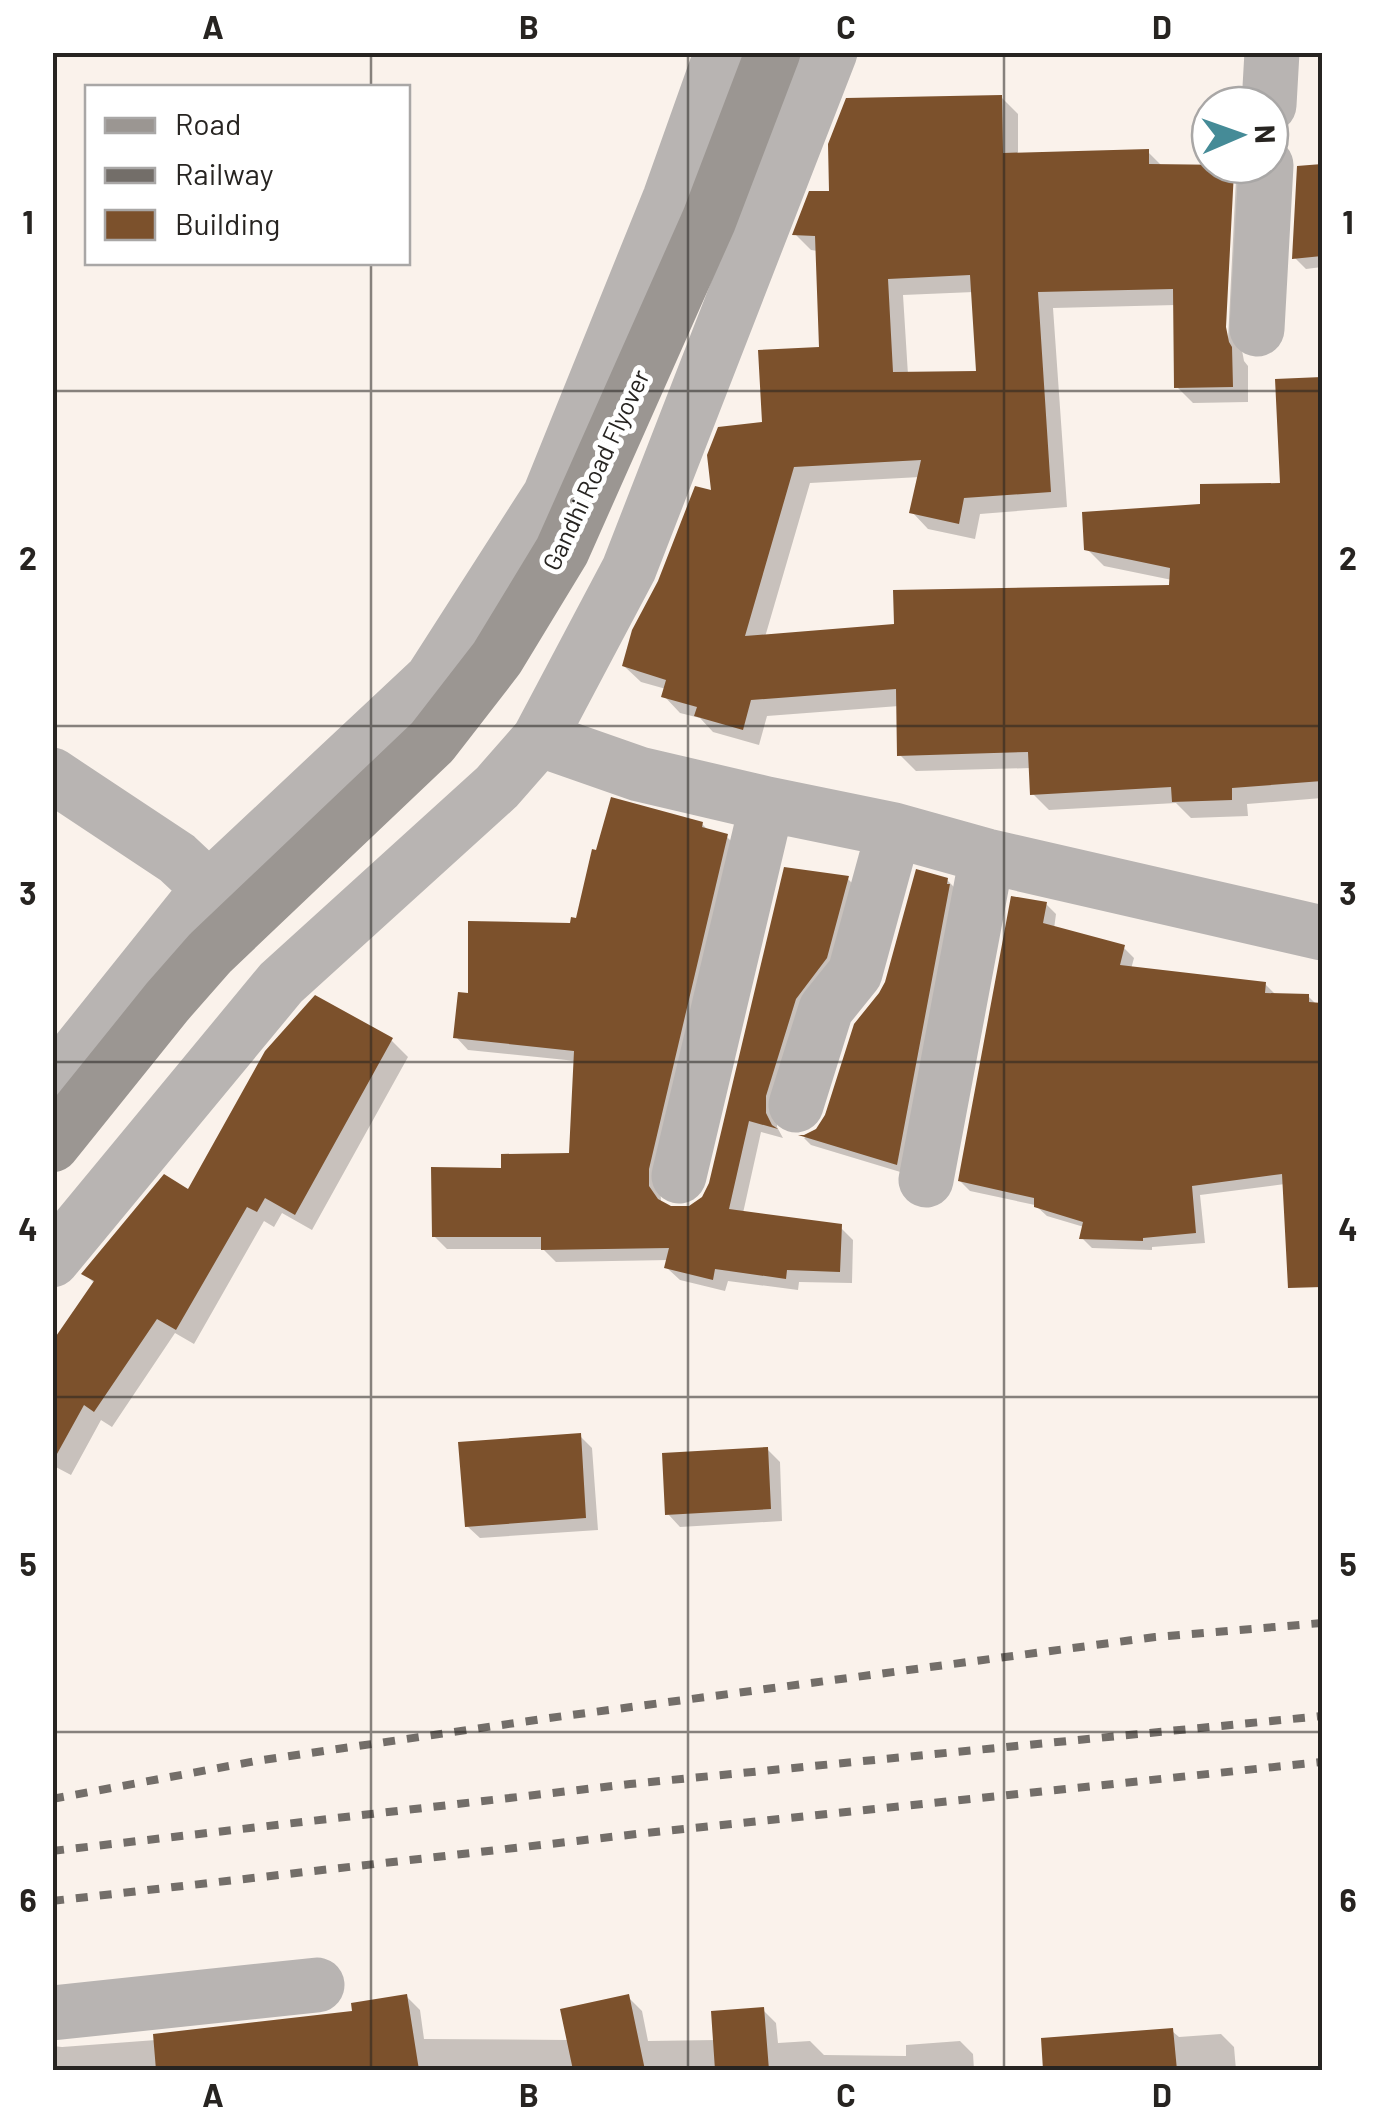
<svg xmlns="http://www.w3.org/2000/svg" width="1375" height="2123" font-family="Barlow,sans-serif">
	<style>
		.shadow { fill: #0003; fill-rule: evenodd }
		.building { fill: #7c512c; fill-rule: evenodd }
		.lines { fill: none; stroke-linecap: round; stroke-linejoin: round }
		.street { stroke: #b8b4b2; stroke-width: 55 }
		.secondary { stroke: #9b9692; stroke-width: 55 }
		.rail { stroke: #736e69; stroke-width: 8; stroke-dasharray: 12 12; stroke-linecap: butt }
		.grid { fill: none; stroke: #272421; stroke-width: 2.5; stroke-opacity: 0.55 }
		.labels { text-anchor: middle; stroke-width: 10; stroke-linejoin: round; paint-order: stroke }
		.street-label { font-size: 25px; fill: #272421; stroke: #fff }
		.neatline { fill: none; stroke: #272421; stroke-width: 4 }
		.grid-label { font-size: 32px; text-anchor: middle; font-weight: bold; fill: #272421 }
	</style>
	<rect width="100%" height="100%" fill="#faf2eb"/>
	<path class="shadow" d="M1001,97L1018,114V155L1148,152L1163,167L1230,166L1246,183L1241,345L1244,361L1248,366V402L1193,403L1177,387L1176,305L1053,308L1067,507L980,514L975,539L928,529L912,512L920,477L810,483L765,637L897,626L1171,587L1172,580L1104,566L1087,549L1202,506L1283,486L1277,381L1322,379V798L1247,804L1248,816L1191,818L1176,803L1049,810L1033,794L1031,768L916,771L900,755L899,706L767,716L759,745L713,732L700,718L680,713L664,696L666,689L641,682L624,666L714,494L822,349L818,251L811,250L795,234L831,193ZM1231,179H1236L1228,340H1223ZM974,292L979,373L908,375L903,295Z
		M1322,167V267L1306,269L1295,258L1300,169Z
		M702,824L709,831L726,836L739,849L660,1183L661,1201L670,1209L690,1208L704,1198L848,879L860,891L778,1109L777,1127L783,1138L761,1132L743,1213L840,1227L853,1240L852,1283L799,1282L798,1290L728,1281L725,1291L680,1280L667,1268L669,1260L556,1262L543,1249H447L434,1236L504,1170L572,1156L576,1061L468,1050L456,1037L471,996L572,925Z
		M947,880L957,890L907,1174L811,1145L804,1138L818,1130L881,994Z
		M1046,904L1056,914L1054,929L1124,948L1134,958L1131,969L1265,984L1277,996H1308L1317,1005H1322V1249L1298,1250L1285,1184L1200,1195L1205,1243L1152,1247V1250L1092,1248L1082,1238L1084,1227L1047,1216L1035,1205L970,1191L960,1181Z
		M315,998L392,1041L408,1057L312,1230L282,1213L274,1227L264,1221L194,1344L175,1333L112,1427L101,1420L71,1475L52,1465V1347L95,1284L85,1274L189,1192Z
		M580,1436L592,1448L598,1530L480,1538L467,1526Z
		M767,1449L780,1462L782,1521L680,1527L668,1514Z
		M406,1996L420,2010L424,2039L569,2040L628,1997L642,2011L648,2041L716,2040L763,2010L776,2023L778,2043L810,2041L824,2055L906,2056V2045L960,2041L973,2054L974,2070H52V2046L62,2047L156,2040L355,2013Z
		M1172,2031L1179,2037L1221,2034L1234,2047L1236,2070H1053L1051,2040Z"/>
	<path class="building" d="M1002,95L1003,153L1149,149V164L1231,165V171H1234L1226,327L1229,342L1232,347L1233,387L1174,388L1173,289L1038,292L1051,492L964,498L959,524L909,513L921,460L794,467L745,636L894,624L893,590L1169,585L1170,568L1084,550L1082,512L1200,504V484L1280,483L1275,379L1322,377V781L1232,788V800L1172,802L1171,787L1030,795L1028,752L897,756L896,689L751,700L743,730L694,716L697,707L661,697L666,680L622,666L632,630L658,581L695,486L711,490L707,455L718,427L762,422L758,350L819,347L815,236L792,235L809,191H829L828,144L846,98ZM970,275L976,371L893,372L888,279Z
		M1322,164V256L1292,259L1297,166Z
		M611,797L703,822L702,827L728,834L649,1169V1186L658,1199L671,1206H689L702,1197L709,1183L784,867L849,876L827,958L796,999L766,1096V1113L772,1125L778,1129L749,1121L729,1209L842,1224L840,1272L787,1270L786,1279L715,1269L713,1280L664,1268L669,1248L541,1250V1237H432L431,1167L501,1168V1154L569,1153L574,1051L453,1038L458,992L468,993V921L570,923L571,917L576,918L592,849L596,850Z
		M916,869L948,878L947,884H950L897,1165L798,1135H804L816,1129L825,1115L854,1024L879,993L885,982Z
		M1011,896L1047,902L1043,923L1125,945L1120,965L1266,982L1265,993L1309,994V1002L1322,1003V1057H1320L1322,1287L1288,1288L1282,1174L1192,1186L1196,1233L1143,1238V1241L1079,1239L1083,1222L1034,1207V1198L958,1181Z
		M315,995L393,1038L295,1215L265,1198L257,1212L247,1207L176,1330L157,1319L94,1412L84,1405L52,1463V1342L94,1281L81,1274L164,1174L188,1189L265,1051Z
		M581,1433L586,1518L465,1527L458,1442Z
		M768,1447L771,1509L665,1515L662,1453Z
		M407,1994L419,2070H156L153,2034L352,2011L351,2003Z
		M629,1994L645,2070H573L560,2009Z
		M764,2007L769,2070H715L711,2011Z
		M1173,2028L1177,2070H1043L1041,2038Z"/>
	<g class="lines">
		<path class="street" d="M1269,105L1272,52
			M1257,329L1266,165
			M539,739L639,774L767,804L894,830L987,856L1322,933
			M52,775L177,858L209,888
			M52,1084L209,888L432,679L550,495L670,198L722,52
			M796,1105L826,1009L855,973L894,830
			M679,1176L767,804
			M926,1180L987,856
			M52,1260L281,983L497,787L539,739L629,569L830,52
			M52,2013L317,1985"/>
		<path class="secondary" d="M52,1145L167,1002L210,953L432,742L497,658L562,551L709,220L773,52"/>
		<path class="rail" d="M52,1799L256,1761L549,1718L1155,1637L1322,1623
			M52,1851L630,1784L1322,1716
			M52,1901L637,1834L1322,1762"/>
	</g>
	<path class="grid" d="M371,52V88M688,52V2070M1004,52V2070M371,262V2070M52,391H1322M52,726H1322M52,1062H1322M52,1397H1322M52,1732H1322"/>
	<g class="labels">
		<g class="street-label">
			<text transform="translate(596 470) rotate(-65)" y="9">Gandhi Road Flyover</text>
		</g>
	</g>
	<rect width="1375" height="2123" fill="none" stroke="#ffffff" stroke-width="110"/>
	<rect x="85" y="85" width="325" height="180" fill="#ffffff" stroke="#a9a7a6" stroke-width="2.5"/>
	<rect x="105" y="118" width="50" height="15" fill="#9b9692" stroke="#a9a7a6" stroke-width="2.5"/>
	<text x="175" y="135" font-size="30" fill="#272421">Road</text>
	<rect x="105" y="168" width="50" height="15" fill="#736e69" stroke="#a9a7a6" stroke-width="2.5"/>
	<text x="175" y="185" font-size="30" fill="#272421">Railway</text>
	<rect x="105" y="210" width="50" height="30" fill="#7c512c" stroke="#a9a7a6" stroke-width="2.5"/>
	<text x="175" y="235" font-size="30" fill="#272421">Building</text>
	<g transform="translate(1240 135) rotate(88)"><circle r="48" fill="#ffffff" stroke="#a9a7a6" stroke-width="2.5"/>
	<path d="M0-8L18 38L0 25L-18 38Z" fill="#458b97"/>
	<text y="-15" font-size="28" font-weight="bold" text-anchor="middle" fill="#272421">N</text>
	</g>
	<rect x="55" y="55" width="1265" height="2013" class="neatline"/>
	<g class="grid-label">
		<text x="213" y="39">A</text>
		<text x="529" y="39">B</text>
		<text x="846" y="39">C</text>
		<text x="1162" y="39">D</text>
		<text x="28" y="234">1</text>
		<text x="1348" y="234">1</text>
		<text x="28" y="570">2</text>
		<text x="1348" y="570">2</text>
		<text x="28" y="905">3</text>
		<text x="1348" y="905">3</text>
		<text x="28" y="1241">4</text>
		<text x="1348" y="1241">4</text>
		<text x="28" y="1576">5</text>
		<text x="1348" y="1576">5</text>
		<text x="28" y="1912">6</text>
		<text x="1348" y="1912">6</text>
		<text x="213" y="2107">A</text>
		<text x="529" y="2107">B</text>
		<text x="846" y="2107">C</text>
		<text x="1162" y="2107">D</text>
	</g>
</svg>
